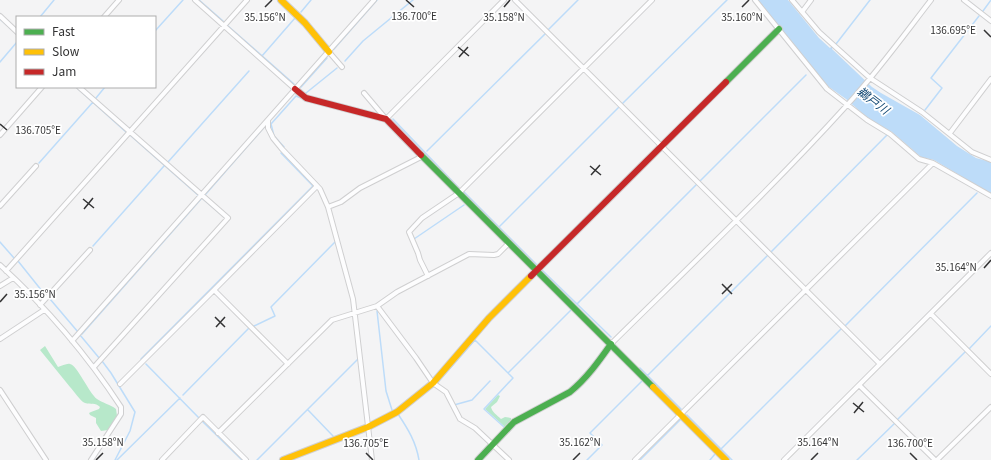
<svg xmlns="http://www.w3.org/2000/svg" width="991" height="460" font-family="Georgia,'Noto Sans JP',serif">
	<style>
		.green { fill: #b7e8ca }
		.water { fill: #bddcf9 }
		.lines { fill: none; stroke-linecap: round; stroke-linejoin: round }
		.stream { stroke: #bddcf9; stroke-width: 1.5 }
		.street-casing { stroke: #cfcfd0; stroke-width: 6 }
		.fast-casing { stroke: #cfcfd0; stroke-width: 8 }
		.slow-casing { stroke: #cfcfd0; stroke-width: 8 }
		.jam-casing { stroke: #cfcfd0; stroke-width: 8 }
		.street { stroke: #fdfdfe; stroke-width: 4 }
		.fast { stroke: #4caf50; stroke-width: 6 }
		.slow { stroke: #ffc107; stroke-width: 6 }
		.jam { stroke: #c62828; stroke-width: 6 }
		.ticks { fill: none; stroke: #333334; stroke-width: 1.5 }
		.labels { text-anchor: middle; stroke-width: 3.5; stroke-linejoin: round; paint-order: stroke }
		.water-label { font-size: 12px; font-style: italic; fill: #104773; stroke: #fff }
		.ticks-label { font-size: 10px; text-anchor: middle; fill: #333334; stroke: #fff; stroke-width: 3.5; stroke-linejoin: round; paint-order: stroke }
	</style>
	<rect width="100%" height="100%" fill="#f4f4f5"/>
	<path class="green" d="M45,346L58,367C62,366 67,363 70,364C77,365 89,393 97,399C102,403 110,404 116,409L117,416L108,430L101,431L96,423V418L90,415L89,413L91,412L99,409L100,407C95,402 91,405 85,403C80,401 74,391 70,387L40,350Z
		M498,395L500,396L497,402L491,407C492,412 497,415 501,419L505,417L511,418V420L505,427L485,409Z"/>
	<path class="water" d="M758,0H788L819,38L830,48L832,46L833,47L832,49L872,87L881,93L920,115L957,146L976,158L991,162V194L934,160L921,157L892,132L869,119L846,99L829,87L813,69Z"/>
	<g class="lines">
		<path class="stream" d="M199,0L223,21
			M983,11L991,0
			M301,12L311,0
			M40,17L54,0
			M0,19L10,28
			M228,26L294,84
			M548,30L578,0
			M155,31L183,0
			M836,44L870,0
			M334,49L377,0
			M262,56L295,18
			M345,61L363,41L413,0
			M0,62L17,42
			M76,87L126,132
			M301,87L327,58
			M306,93L337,68
			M96,98L105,87
			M622,104L727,0
			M925,110L942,88L931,78L979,16
			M393,119L459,188
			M130,135L198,195
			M284,147L274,136L271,124L296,96L301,98
			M427,151L546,33
			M168,162L249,71
			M39,163L93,102
			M699,182L806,75
			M464,192L537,265
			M205,195L266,125
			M202,198L224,217
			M500,226L620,106
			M414,239L464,205
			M0,242L14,258
			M415,242L418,248
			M93,246L164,166
			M770,253L887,135
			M18,261L46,296
			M542,270L611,337
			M50,299L78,332
			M577,304L697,184
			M377,311L386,391L392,410
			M254,326L275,316L271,307L335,242
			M845,326L977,193
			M82,334L201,199
			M80,335L100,359
			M969,349L991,326
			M141,359L313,186L281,153
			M102,361L111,373L135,412L130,431L115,460
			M146,364L199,418
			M640,368L681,409
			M508,373L571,310
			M647,376L768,255
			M438,382L475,340L513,378L484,409L504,427
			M183,395L249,328
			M454,405L472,400L490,381
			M308,410L333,436
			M398,414C408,429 416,442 419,460
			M687,415L732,460
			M897,420L966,351
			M203,422L242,460
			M721,449L841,329
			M117,460L180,398
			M257,460L358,359
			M587,460L602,445L590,433L642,381
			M640,460L680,420
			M710,460L715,454
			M857,460L895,423"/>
		<g class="street-casing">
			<path id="street" d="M195,0L295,89
				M515,0L880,364
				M755,0L827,89L867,120L890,134L919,159L933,163
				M792,0L819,32L870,78L922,112L972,152L991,160
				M964,0L991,21
				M802,12L811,0
				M0,16L17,32
				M104,17L119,0
				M329,52L342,67
				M79,87L228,218L94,367
				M364,93L386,119L504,0
				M268,120V128L273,138L282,149L320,189L328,207L353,299L372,460
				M950,133L991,79
				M0,135L42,87
				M0,206L36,166
				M328,207L341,202L360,188L423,156
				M0,265C46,307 87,355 121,407V414L91,460
				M6,271L247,0
				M428,276L420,260L418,253L409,232L422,218L459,193L652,0
				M0,286L13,278
				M40,305L90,250
				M377,306L416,358L433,383L446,392L460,419L475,428L509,460
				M931,314L991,374
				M0,339L44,310
				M72,341L374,0
				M611,344C691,265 772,188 848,104C878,71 904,35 931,0
				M288,364L214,290L317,186
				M120,384L214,290
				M859,385L935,460
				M0,390L46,460
				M218,433L332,320L377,306L397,292L469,254L494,255L498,254L509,243
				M162,460L203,417L246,460
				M635,460L933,163L991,196
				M784,460L991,253
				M937,460L991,407"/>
		</g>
		<g class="fast-casing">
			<path id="fast" d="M726,82L779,29
				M421,155L653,387
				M478,460L514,422L570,392C587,378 599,361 611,344"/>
		</g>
		<g class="slow-casing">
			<path id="slow" d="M281,0L305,23L329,52
				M653,387L726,460
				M283,460L368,427L397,412L433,383L489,318L531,276"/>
		</g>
		<g class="jam-casing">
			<path id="jam" d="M295,89L306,98L386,119L421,155
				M531,276L726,82"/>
		</g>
		<use href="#street" class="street"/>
		<use href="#fast" class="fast"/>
		<use href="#slow" class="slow"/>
		<use href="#jam" class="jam"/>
	</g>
	<path class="ticks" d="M406,0L414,7M265,7L272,0M504,7L510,0M742,7L749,0M984,30L991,37M458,47L469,56M459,57L468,47M0,124L7,130M590,166L601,175M591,175L600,165M83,199L94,208M84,209L93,198M984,268L991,260M722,284L732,294M722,294L732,284M0,302L7,294M215,317L225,327M216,327L225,317M853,403L864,412M854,413L863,402M366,453L373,460M910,453L917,460M96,460L103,453M573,460L580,453M811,460L818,453"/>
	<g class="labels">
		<g class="water-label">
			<text transform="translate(873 101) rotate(37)" y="4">鵜戸川</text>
		</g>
	</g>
	<g class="ticks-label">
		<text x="414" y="20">136.700°E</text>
		<text x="265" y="21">35.156°N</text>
		<text x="504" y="21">35.158°N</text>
		<text x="742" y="21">35.160°N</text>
		<text x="953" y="34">136.695°E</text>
		<text x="38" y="134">136.705°E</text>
		<text x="956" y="271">35.164°N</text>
		<text x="35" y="298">35.156°N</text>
		<text x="103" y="446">35.158°N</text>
		<text x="580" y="446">35.162°N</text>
		<text x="818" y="446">35.164°N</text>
		<text x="366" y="447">136.705°E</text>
		<text x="910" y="447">136.700°E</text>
	</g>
	<rect x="16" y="16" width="140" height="72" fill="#ffffff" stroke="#adadae"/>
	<rect x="24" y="29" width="20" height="6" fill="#4caf50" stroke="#adadae"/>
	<text x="52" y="36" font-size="12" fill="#333334">Fast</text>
	<rect x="24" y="49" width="20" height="6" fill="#ffc107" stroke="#adadae"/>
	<text x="52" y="56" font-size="12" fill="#333334">Slow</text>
	<rect x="24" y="69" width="20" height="6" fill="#c62828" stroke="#adadae"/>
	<text x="52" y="76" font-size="12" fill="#333334">Jam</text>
</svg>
